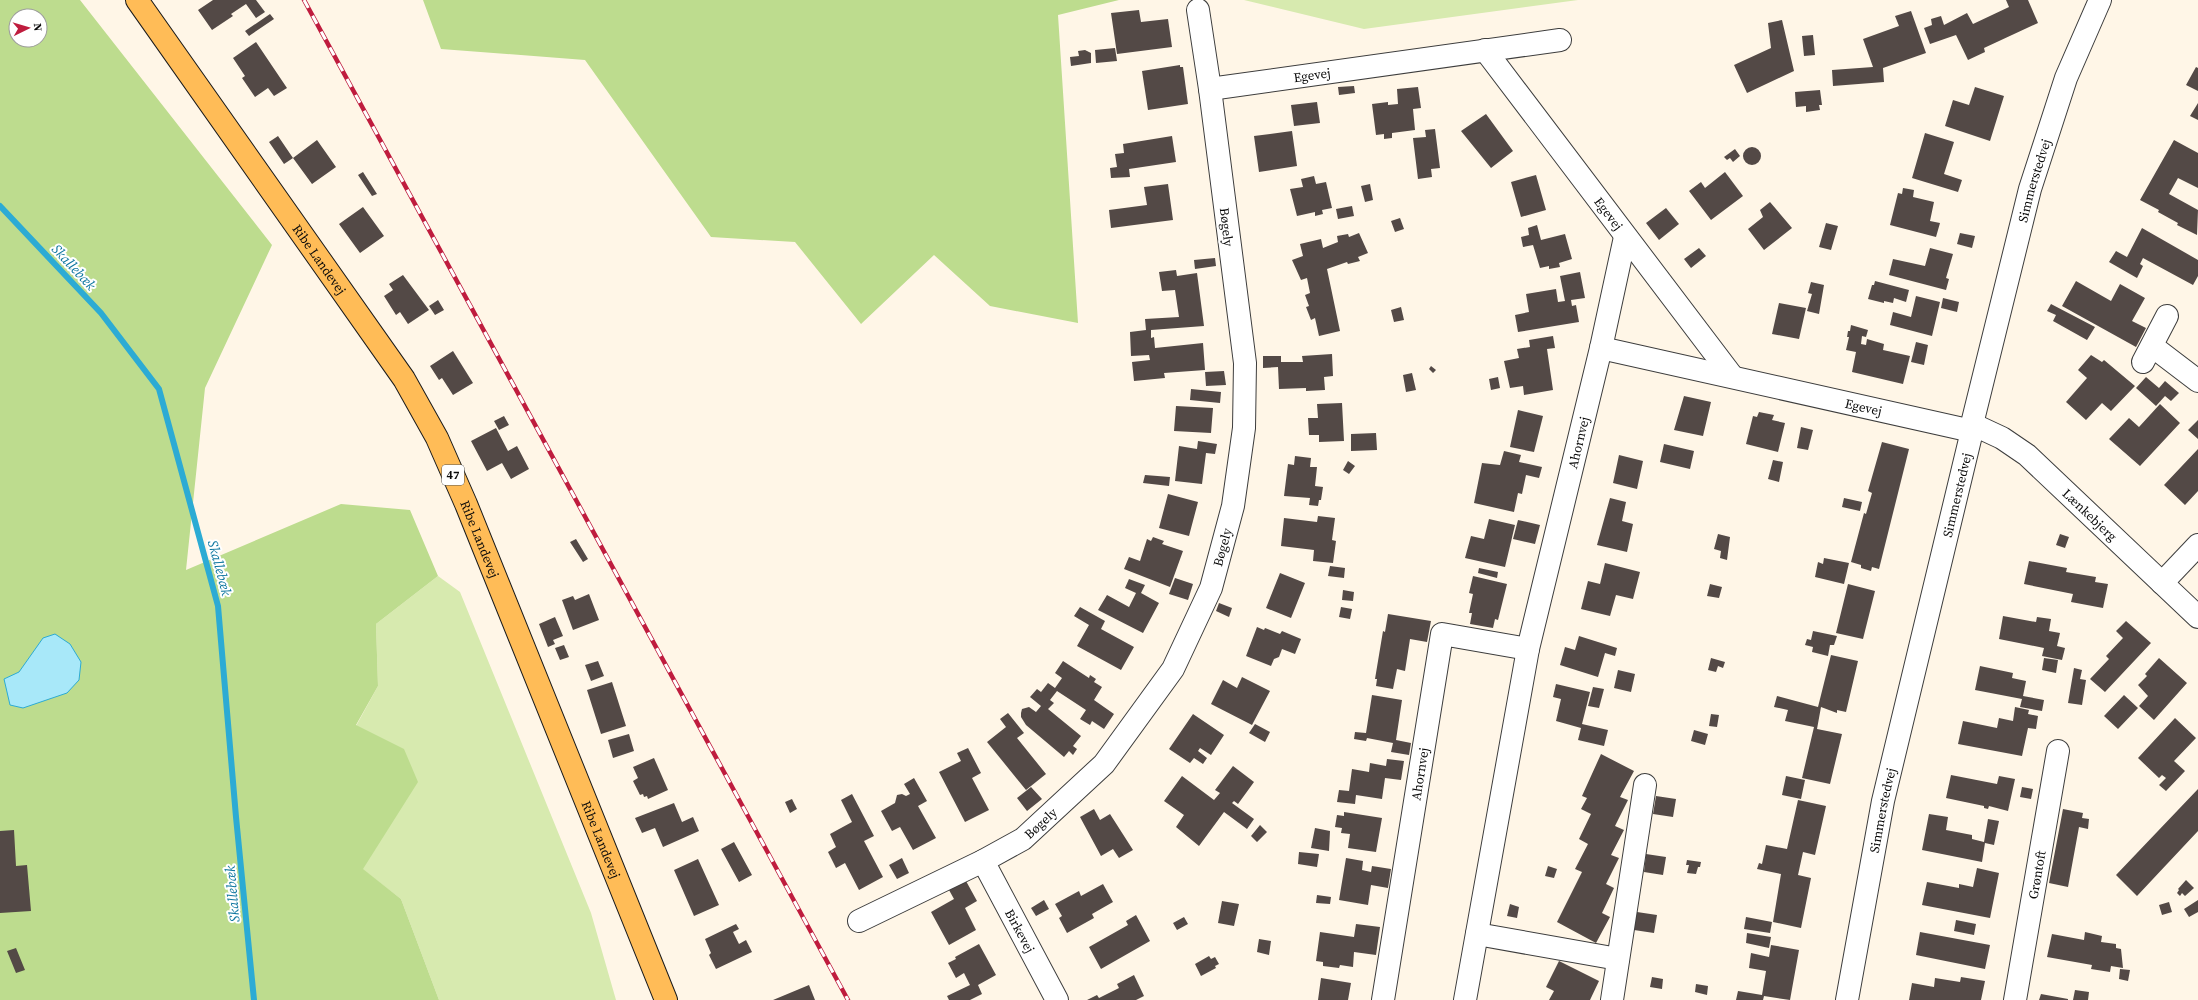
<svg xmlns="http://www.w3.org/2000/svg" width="2198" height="1000" font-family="'Source Serif 4',serif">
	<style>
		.green { fill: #d7eaaf }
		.forest { fill: #bddc8e; fill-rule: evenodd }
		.water { fill: #a8e8f9; stroke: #2cabd4 }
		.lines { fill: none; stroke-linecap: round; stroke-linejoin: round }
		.stream { stroke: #2cabd4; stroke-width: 6 }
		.building { fill: #534946 }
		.minor-casing { stroke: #3d3d3d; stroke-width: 24 }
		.major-casing { stroke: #1b1b1b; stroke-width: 24 }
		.minor { stroke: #fff; stroke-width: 22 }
		.major { stroke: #ffbc57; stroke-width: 22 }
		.rail-casing { stroke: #bf1c3e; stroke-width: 4.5 }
		.rail { stroke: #fff; stroke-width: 3; stroke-dasharray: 9; stroke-linecap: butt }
		.labels { text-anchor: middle; stroke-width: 4; stroke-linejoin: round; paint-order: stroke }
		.shield { fill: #fff; stroke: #545454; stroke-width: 1 }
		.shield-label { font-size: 12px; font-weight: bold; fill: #0a0a0a }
		.street-label { font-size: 13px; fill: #0a0a0a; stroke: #fff }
		.water-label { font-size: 14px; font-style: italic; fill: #0f77a0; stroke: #fff }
	</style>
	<rect width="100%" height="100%" fill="#fff6e7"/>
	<path class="green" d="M1244,0H1578L1364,29Z
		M438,576L460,592L591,913L616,1000H439L401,899L362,869L417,782L356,726L378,686L376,624Z"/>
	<path class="forest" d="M0,0H80L272,245L205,388L186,570L341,504L410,510L438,576L376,624L378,686L356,725L404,749L418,782L363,869L401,899L439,1000H0ZM16,16H40V40H16Z
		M423,0H1119L1058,15L1078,323L990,306L934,255L861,324L795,242L711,237L585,60L441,49Z"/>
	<path class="water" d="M55,634L70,644L81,662L79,680L67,693L23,708L10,705L4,679L19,672L43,638Z"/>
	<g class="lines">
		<path class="stream" d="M0,206L101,313L159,389L218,606L236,817L254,1000"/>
	</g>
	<path class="building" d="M213,0H256L265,12L256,18L246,4L231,14L233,16L212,30L198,10Z
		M2006,0H2028L2038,23L1984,48L1985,52L1968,60L1956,35L1930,44L1924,28L1932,25L1931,19L1941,16L1944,25L1967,13L1973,24L2009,7Z
		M1139,10L1141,22L1168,19L1172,47L1117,54L1111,13Z
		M1911,11L1926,53L1883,68L1884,82L1833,86L1832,70L1873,67L1863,39L1899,26L1895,16Z
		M270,14L274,19L249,36L245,31Z
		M1782,20L1794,71L1747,93L1734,65L1771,48L1768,23Z
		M1813,35L1815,55L1804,56L1802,36Z
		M256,42L287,88L274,96L268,88L255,97L242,78L245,76L233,58Z
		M1115,48L1117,61L1096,63L1095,50Z
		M1085,50L1091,53V63L1071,66L1070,57L1079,56L1078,51Z
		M1180,65V67H1183L1188,104L1148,110L1142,71Z
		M2196,67L2198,68V91L2186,85Z
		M1354,86L1355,93L1339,95L1338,87Z
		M1418,87L1421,108L1413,109L1415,130L1392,133V138L1384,139V134L1376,135L1372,104L1388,102V105L1398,104L1397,89Z
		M1975,87L2004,96L1990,141L1945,126L1953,100L1969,105Z
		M1820,90L1822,105H1819L1820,110L1806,112V106L1796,107L1795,92Z
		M1317,102L1320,123L1294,126L1291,105Z
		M2198,103V120L2190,116Z
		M1486,114L1513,151L1491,168L1461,131Z
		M1435,129L1440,168L1431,169L1432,177L1418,179L1413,138L1426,137L1425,130Z
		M1292,131L1297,166L1259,172L1254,136Z
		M1925,133L1954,142L1944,174L1962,180L1958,192L1912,178Z
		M278,136L293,158L284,164L269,142Z
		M1172,136L1176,162L1129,169L1130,177L1111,178L1110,168L1117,167L1115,154L1124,153L1123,144Z
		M317,140L336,167L312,184L293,158Z
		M2174,140L2198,153V188L2178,178L2169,194L2198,210L2197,235L2177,225L2178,223L2158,212L2159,210L2140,200Z
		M1743 156a9 9 0 1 1 18 0a9 9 0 1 1-18 0Z
		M1735,149L1740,156L1733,162L1730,158L1727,160L1724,157Z
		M363,172L377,194L372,196L358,175Z
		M1725,172L1743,196L1711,220L1689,191L1701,182L1705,188Z
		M1536,175L1546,210L1521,217L1511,182Z
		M1314,176L1316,184L1326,182L1332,208L1322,210L1323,214L1315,216V212L1297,216L1290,189L1303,187L1301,179Z
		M1168,184L1173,220L1111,228L1109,210L1147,205L1144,187Z
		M1370,184L1373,200L1365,202L1361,186Z
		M1903,188L1914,190L1913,197L1934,202L1930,221L1940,223L1936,237L1890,225L1898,193L1902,194Z
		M1770,202L1792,228L1764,250L1748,229L1763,217L1760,210Z
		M1352,206L1354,216L1338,219L1336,209Z
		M363,207L384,236L360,253L339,224Z
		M1666,208L1679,224L1659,240L1646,223Z
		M1400,218L1404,229L1395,232L1391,221Z
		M1826,223L1838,226L1831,250L1819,247Z
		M1537,225L1541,240L1565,234L1572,259L1559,263L1560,267L1549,269V266L1540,268L1533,245L1523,247L1521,237L1529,235L1528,228Z
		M2142,228L2198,260V276L2193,285L2143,258L2140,264L2143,266L2137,278L2109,262L2116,251L2127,257Z
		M1359,233L1368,253L1358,257L1360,261L1348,264L1347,262L1327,269L1340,331L1319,336L1315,318L1311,320L1306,307L1309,306L1305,295L1310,293L1307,278L1301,280L1292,260L1303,256L1300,244L1321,239L1323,248L1338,242L1337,236L1348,234L1349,237Z
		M1960,233L1975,236L1972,248L1957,244Z
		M1699,248L1706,256L1691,268L1684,259Z
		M1930,248L1953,254L1946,278L1949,279L1946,290L1889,275L1893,259L1925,266Z
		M1215,258L1216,266L1195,269L1194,260Z
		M1176,270L1177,276L1197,273L1204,326L1151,330V338L1154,337L1155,348L1203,343L1205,370L1164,373L1165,378L1134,381L1132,362L1150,360L1149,355L1131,356L1130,332L1146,330L1145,319L1179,317L1175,290L1162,291L1159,272Z
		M1580,272L1585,298L1571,300L1572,306L1576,305L1579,322L1518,332L1515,315L1529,312L1526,294L1556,289L1558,302L1565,301L1560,276Z
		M403,275L429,310L408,324L400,312L396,315L384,296L393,290L389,284Z
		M1875,281L1909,290L1906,302L1894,298L1893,303L1884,301V303L1868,299L1872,285H1874Z
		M2076,281L2111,301L2120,284L2145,298L2132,321L2146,328L2136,347L2062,306Z
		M1811,282L1824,285L1819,314L1807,311L1812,294L1808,293Z
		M1916,296L1940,302L1932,336L1890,325L1893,312L1911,317Z
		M1943,298L1959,302L1957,312L1941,308Z
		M438,300L444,310L435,315L429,306Z
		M1779,303L1806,308L1799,339L1772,334Z
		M2051,304L2095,327L2087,340L2053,321L2056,315L2047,311Z
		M1401,307L1404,320L1394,322L1391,310Z
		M1851,325L1868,330L1866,337L1862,336L1861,344L1866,345L1867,339L1884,344L1883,350L1910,356L1903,384L1852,372L1856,352L1846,350L1849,337H1847L1848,331H1850Z
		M1553,336L1555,348L1547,349L1553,390L1524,395L1523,386L1510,388L1504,361L1519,358L1517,349L1530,347L1529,340Z
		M1916,342L1928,345L1924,365L1911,362Z
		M453,351L473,383L453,395L442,378L439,380L430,366Z
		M1332,354L1333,376L1324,377L1325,390L1306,391V388L1279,389L1278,367L1263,368V356H1281V362H1303L1302,356Z
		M2091,355L2102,362L2104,360L2135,386L2111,411L2102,403L2086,420L2066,402L2087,378L2078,370Z
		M1431,366L1436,370L1433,373L1429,369Z
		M1224,371L1226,385L1206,386L1205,372Z
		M1412,373L1416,390L1406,392L1403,375Z
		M1498,377L1500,388L1491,390L1489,379Z
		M2146,377L2159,388L2165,381L2179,393L2171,401L2165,396L2156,406L2136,388Z
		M1191,389L1221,392L1220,403L1190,400Z
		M1684,396L1711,402L1703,436L1674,430Z
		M1342,403L1344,441L1319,442V435H1309L1308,418H1318L1317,404Z
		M2160,404L2180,423L2140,466L2109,439L2129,418L2139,427Z
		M1176,406L1213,408L1211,433L1174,431Z
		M1518,410L1543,416L1534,452L1510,447Z
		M1759,412L1774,415L1772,420L1785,423L1778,452L1746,444L1753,416L1757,417Z
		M504,416L509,425L499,430L494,421Z
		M2198,420V439L2188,430Z
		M1801,427L1813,430L1808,450L1797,448Z
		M496,428L508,451L517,446L529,469L511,479L502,463L487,471L471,441Z
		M1376,433L1377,450L1351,451V434Z
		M1198,441L1217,444L1215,454L1206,453L1202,484L1175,481L1179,446L1197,449Z
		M1882,442L1909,449L1879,569L1872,567L1871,571L1861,568V565L1851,562L1864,513L1866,514L1872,493L1868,491Z
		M1664,444L1694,451L1690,469L1660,462Z
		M2198,449V491L2185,505L2164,485Z
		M1504,451L1521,455L1519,462L1542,467L1539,478L1526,475L1522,494L1518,493L1514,512L1474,503L1482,463L1500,465Z
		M1619,455L1643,461L1637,489L1613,483Z
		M1295,456L1311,458L1310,467H1317L1315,486L1323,487L1321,500H1319L1318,506L1309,505L1310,498L1284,496L1288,464L1294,465Z
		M1773,460L1783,462L1779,482L1768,479Z
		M1348,461L1355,466L1349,474L1343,470Z
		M1145,475L1170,477L1169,486L1143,483Z
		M1168,494L1198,502L1189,536L1159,528Z
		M1610,498L1626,502L1622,521L1633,524L1627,552L1597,545Z
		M1844,498L1862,502L1860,511L1842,507Z
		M1318,516L1335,518L1332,540L1336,541L1333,563L1313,561L1314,550L1281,546L1284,518L1317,522Z
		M1489,519L1515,525L1505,567L1465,558L1471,536L1484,539Z
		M1518,520L1540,525L1535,544L1513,539Z
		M1718,534L1730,537L1727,560L1720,558L1721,551L1714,549Z
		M2060,534L2069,537L2065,548L2056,545Z
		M1153,537L1164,541L1162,544L1183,551L1170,587L1124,569L1129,557L1140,561L1147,539L1151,541Z
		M576,539L588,559L583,562L570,542Z
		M1824,558L1849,563L1844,584L1815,577L1818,562L1823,564Z
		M2029,561L2067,568L2066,572L2096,577L2095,582L2108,584L2103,608L2071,602L2073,594L2024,584Z
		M1605,563L1640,572L1633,599L1616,595L1610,616L1581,609L1588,581L1600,584Z
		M1330,566L1345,568L1344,578L1328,576Z
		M1479,568L1498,572L1497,578L1478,573Z
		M1280,573L1305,583L1291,618L1266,608Z
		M1473,576L1507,584L1498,620L1495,619L1493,628L1470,624L1472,613H1469L1473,594L1469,593Z
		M1175,578L1193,584L1188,600L1169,594Z
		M1129,579L1145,585L1141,593L1159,603L1143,633L1098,610L1107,595L1129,607L1136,593L1125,588Z
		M1710,584L1722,587L1719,598L1707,596Z
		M1848,584L1875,591L1863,639L1836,633Z
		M1343,590L1354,592L1353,601L1342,600Z
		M589,594L599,620L573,630L562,600L573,596L575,600Z
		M1219,603L1232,608L1229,617L1216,611Z
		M1080,607L1105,621L1101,629L1134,647L1121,670L1077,646L1089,625L1074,616Z
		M1341,607L1352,609L1350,619L1339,617Z
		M1388,614L1431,621L1427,642L1410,639L1405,671L1397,669L1393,689L1376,686L1377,679H1375L1383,631L1385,632Z
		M2003,616L2036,622L2037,617L2051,619L2049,631L2060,633L2057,646L2065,648L2062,660L2042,656L2044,648L1999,639Z
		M555,617L563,636L553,640L555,644L548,647L539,624Z
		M2126,621L2151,643L2105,692L2090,679L2109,659L2106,656L2123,638L2116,631Z
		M1257,627L1264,630L1265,628L1280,634L1282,631L1301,639L1295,654L1282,649L1279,657L1274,659L1271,666L1246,656Z
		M1813,631L1837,636L1834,645H1830L1828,656L1812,652L1813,647L1805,645L1807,639L1811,640Z
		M1579,636L1617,648L1615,656L1605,653L1598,677L1560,665L1565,647L1575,650Z
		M564,645L569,657L560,660L555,648Z
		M1831,655L1858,661L1846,712L1837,710V713L1821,707L1817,729L1842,734L1830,784L1802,778L1814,727L1785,721L1788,710L1774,707L1777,696L1818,707Z
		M1711,658L1725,662L1723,668L1718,666L1716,672L1708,670Z
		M2044,658L2058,660L2056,673L2042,670Z
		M2159,658L2187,683L2154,720L2139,706L2148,696L2138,685L2147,676L2145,674Z
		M598,661L604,676L591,681L585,665Z
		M1063,661L1089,678L1090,675L1096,679L1094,682L1102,687L1094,700L1114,714L1104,729L1092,721L1090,725L1080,719L1086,710L1057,691L1050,700L1054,703L1048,709L1081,736L1073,746L1077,749L1073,755L1069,751L1064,757L1026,725L1021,717V713L1022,709L1029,707L1036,712L1041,706L1030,697L1037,689L1041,692L1048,683L1055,688L1062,678L1055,673Z
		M1980,666L2013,673L2012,678L2026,681L2023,696L2044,700L2042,711L2020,707L2022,699L1975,690Z
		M2074,668L2082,670L2080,679L2086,680L2082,705L2068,703Z
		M1618,670L1635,674L1631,692L1614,688Z
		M1242,677L1270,691L1252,725L1211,704L1223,680L1237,688Z
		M612,682L626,726L601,734L587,690Z
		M1556,684L1590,692L1582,724L1608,730L1604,746L1578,740L1581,728L1556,721L1561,699L1553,697Z
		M1593,687L1604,689L1599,708L1588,706Z
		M1372,695L1402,700L1396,740L1411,743L1409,755L1391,752L1393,743L1367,738L1366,741L1354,739L1355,732L1366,733Z
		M2124,695L2138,708L2118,729L2104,716Z
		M2015,707L2029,710L2028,714L2038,716L2036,729L2028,728L2022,756L1958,744L1963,721L1997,728L1999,718L2013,721Z
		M1008,713L1024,733L1017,738L1046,774L1026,790L987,742L1006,727L1000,719Z
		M1193,714L1224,735L1211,755L1200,748L1198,751L1207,758L1203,764L1194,758L1190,763L1169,749Z
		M1711,714L1719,715L1717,727L1709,726Z
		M2175,718L2196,738L2174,761L2185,771L2166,791L2159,785L2166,778L2162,775L2159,778L2138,758Z
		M1255,724L1270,732L1265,742L1249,733Z
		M1694,730L1708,734L1705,745L1691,741Z
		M629,734L634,751L613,758L608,740Z
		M968,748L981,773L972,778L989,810L965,822L939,772L961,761L957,753Z
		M1601,754L1634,771L1620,797L1628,800L1615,826L1624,830L1611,855L1619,858L1606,884L1614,888L1602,913L1610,917L1596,943L1557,922L1582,872L1575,869L1588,844L1579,839L1591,814L1581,809L1587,798L1582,796Z
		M654,758L668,790L648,799L647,796L644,797L643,794L640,795L633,781L638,778L633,767Z
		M1387,759L1404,761L1401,780L1385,778L1382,799L1356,795L1355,804L1337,802L1339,790L1349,791L1352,769L1369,772L1370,763L1386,766Z
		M1233,766L1254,782L1238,804L1234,801L1232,803L1254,819L1247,829L1224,812L1199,846L1176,827L1184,815L1164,801L1182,776L1214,800L1220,793L1215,790Z
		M1951,775L1997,784L1999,776L2015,779L2008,811L1989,806L1988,809L1984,808V806L1946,798Z
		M1786,776L1805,780L1801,799L1782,795Z
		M914,778L927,801L918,806L936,838L913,850L900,827L892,831L881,811L895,803L897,795L902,794L906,796L910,794L904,784Z
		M1031,787L1042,799L1027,811L1017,798Z
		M2022,787L2033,789L2031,799L2020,797Z
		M2198,789V831L2137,896L2116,875Z
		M852,794L874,836L864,841L883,877L859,890L845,863L836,868L828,852L836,847L830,834L852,822L841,800Z
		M1656,796L1676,799L1673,817L1653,814Z
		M792,799L797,809L790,813L785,802Z
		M1798,800L1826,806L1815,855L1803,852L1798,875L1811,878L1801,928L1773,922L1781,874L1757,869L1759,863L1762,864L1766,845L1787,849Z
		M674,803L682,822L693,817L699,831L663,847L655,828L642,833L635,818Z
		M1094,809L1100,820L1110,814L1133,850L1119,858L1113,849L1101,856L1080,817Z
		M2063,809L2083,813L2082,818L2089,819L2088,829L2079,827L2068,887L2049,883Z
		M1344,812L1382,818L1376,852L1348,848L1350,834L1341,833L1342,828L1335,827L1337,815L1344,816Z
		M1929,814L1948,817L1946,830L1972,835V839L1984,842L1988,819L1999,821L1994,845L1985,843L1982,862L1922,850Z
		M1260,825L1267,832L1257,842L1251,836Z
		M1315,828L1330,831L1329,851L1311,848Z
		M14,830L16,866L27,865L31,911L0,913V831Z
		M734,842L752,875L739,882L721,849Z
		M1299,852L1319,854L1317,867L1298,864Z
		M1646,854L1666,857L1663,875L1644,872Z
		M902,858L909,873L897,879L889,865Z
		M1346,858L1363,861L1362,870L1371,872L1372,866L1391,869L1388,888L1371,885L1368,905L1339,900Z
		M698,859L719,905L694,916L674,870Z
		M1687,860L1701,862L1700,867H1698L1696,874L1687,873L1689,865H1686Z
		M1548,866L1557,869L1554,878L1545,876Z
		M1977,868L1999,873L1990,918L1922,905L1927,882L1959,888V884L1973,887Z
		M2186,880L2194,888L2185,896L2182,893L2180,896L2177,893L2179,890L2178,889Z
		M966,881L977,901L965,908L976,930L949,945L931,912L954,899L949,890Z
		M1103,884L1113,902L1092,914L1094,918L1067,933L1059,918L1062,916L1055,904L1079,891L1081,896Z
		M1317,895L1331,897L1330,904L1316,903Z
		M1044,900L1049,909L1036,916L1031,908Z
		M2198,900V912L2189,917L2184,909Z
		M1222,901L1239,904L1234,926L1218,923Z
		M2169,902L2172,912L2162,915L2159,905Z
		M1510,904L1519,907L1517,918L1507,916Z
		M1637,912L1657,915L1654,933L1634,930Z
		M1136,915L1150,941L1101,969L1089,947L1128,925L1126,921Z
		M1184,917L1188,924L1177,930L1173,923Z
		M1746,917L1772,922L1770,933L1744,929Z
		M1956,920L1976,924L1974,935L1954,931Z
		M736,924L739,929L733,932L739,944L746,940L752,952L716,969L709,955L711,953L705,939Z
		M1356,924L1380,927L1376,955L1354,952L1353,967L1340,965L1339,968L1323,966V962L1316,961L1320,932L1354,937Z
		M1920,932L1990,945L1985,969L1916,955Z
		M2085,932L2102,936L2101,942L2116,944V948L2121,949L2123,968L2111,966L2110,972L2091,969L2092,965L2047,957L2052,934L2084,940Z
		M1747,933L1771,937L1769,948L1746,943Z
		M1259,939L1271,941L1269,955L1257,952Z
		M979,944L996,975L978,985L982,994L970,1000H949L947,996L970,985L964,973L956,978L948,963L956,959L955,957Z
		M1771,945L1799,950L1790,1000L1764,996L1763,1000H1736L1738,991L1762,995L1766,971L1749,968L1751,953L1769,957Z
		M16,948L25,970L16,973L7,951Z
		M1209,956L1211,959L1215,957L1219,964L1215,966L1216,968L1201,976L1195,964Z
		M1559,961L1599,981L1590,1000H1549L1554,991L1546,987Z
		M2120,969L2130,970L2128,981L2119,979Z
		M1134,975L1144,996L1136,1000H1087L1097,995L1099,998L1119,988L1117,984Z
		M1652,977L1663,979L1662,989L1650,987Z
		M1961,977L1985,981L1981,1000H1909L1912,983L1934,987L1935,978L1960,982Z
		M1321,978L1351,983L1348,1000H1318Z
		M1696,984L1708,986L1707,995L1695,992Z
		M809,985L815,1000H773Z
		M2075,990L2089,992L2088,1000H2073Z
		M2041,994L2068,999V1000H2039Z"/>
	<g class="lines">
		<g class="minor-casing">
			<g id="minor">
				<path id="s1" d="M1485,50L1732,376"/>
				<path id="s2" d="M1210,89L1560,40"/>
				<path d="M2152,346L2198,381"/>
				<path id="s3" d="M1601,348L1972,431"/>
				<path d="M2143,362L2167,316"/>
				<path id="s4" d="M1972,424L2002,438L2027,455L2198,617"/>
				<path d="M2162,583L2198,545"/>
				<path id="s5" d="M983,861L1057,1000"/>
				<path id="s6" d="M859,921L983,861L1023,839L1104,764L1173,669L1211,588L1233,506L1244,428L1245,363L1210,89L1198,10"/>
				<path d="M1477,934L1618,959"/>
				<path id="s7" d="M1383,1000L1442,634L1528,649"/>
				<path id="s8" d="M1465,1000L1528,649L1601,348L1625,237"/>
				<path d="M1612,1000L1645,785"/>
				<path id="s9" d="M1847,1000L1883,801L1972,431V424L2030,189L2066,78L2100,0"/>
				<path id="s10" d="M2015,1000L2058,751"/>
			</g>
		</g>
		<g class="major-casing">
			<g id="major">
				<path id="s11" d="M137,0L404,379L437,438L466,504L666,1000"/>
			</g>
		</g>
		<use href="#minor" class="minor"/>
		<use href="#major" class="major"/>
		<g class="rail-casing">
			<path id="rail" d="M304,0L848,1000"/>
		</g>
		<use href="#rail" class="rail"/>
	</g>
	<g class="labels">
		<rect class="shield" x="442" y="465" width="22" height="20" rx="3"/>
		<g class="shield-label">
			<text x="453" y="479">47</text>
		</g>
		<g class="street-label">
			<text dy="5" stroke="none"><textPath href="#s2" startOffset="103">Egevej</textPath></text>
			<text dy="5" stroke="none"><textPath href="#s9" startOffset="841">Simmerstedvej</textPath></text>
			<text dy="5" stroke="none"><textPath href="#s1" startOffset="205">Egevej</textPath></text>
			<text transform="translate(1227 227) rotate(83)" y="5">Bøgely</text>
			<text dy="5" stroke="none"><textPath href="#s11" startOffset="317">Ribe Landevej</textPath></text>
			<text dy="5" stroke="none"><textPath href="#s3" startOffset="269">Egevej</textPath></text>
			<text dy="5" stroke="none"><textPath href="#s8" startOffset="569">Ahornvej</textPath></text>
			<text dy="5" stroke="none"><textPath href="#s9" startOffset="517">Simmerstedvej</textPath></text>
			<text dy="5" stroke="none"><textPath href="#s4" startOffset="150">Lænkebjerg</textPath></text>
			<text dy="5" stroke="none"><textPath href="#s11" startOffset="641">Ribe Landevej</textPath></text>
			<text dy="5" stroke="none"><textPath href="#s6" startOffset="543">Bøgely</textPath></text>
			<text dy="5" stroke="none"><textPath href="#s7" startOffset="229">Ahornvej</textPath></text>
			<text dy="5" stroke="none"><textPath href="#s9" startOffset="193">Simmerstedvej</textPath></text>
			<text dy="5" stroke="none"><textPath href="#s6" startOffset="207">Bøgely</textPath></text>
			<text dy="5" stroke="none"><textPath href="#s11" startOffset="965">Ribe Landevej</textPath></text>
			<text dy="5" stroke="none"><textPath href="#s10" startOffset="127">Grøntoft</textPath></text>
			<text dy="5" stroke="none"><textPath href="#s5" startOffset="79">Birkevej</textPath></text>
		</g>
		<g class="water-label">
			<text transform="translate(74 267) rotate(47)" y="5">Skallebæk</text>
			<text transform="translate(220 568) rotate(75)" y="5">Skallebæk</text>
			<text transform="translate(232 894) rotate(-95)" y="5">Skallebæk</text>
		</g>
	</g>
	<g transform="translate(28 28) rotate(85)"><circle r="19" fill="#ffffff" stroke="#9d9d9d"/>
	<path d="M0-3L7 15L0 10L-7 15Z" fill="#bf1c3e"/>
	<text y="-6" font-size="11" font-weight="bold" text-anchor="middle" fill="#0a0a0a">N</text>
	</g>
</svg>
